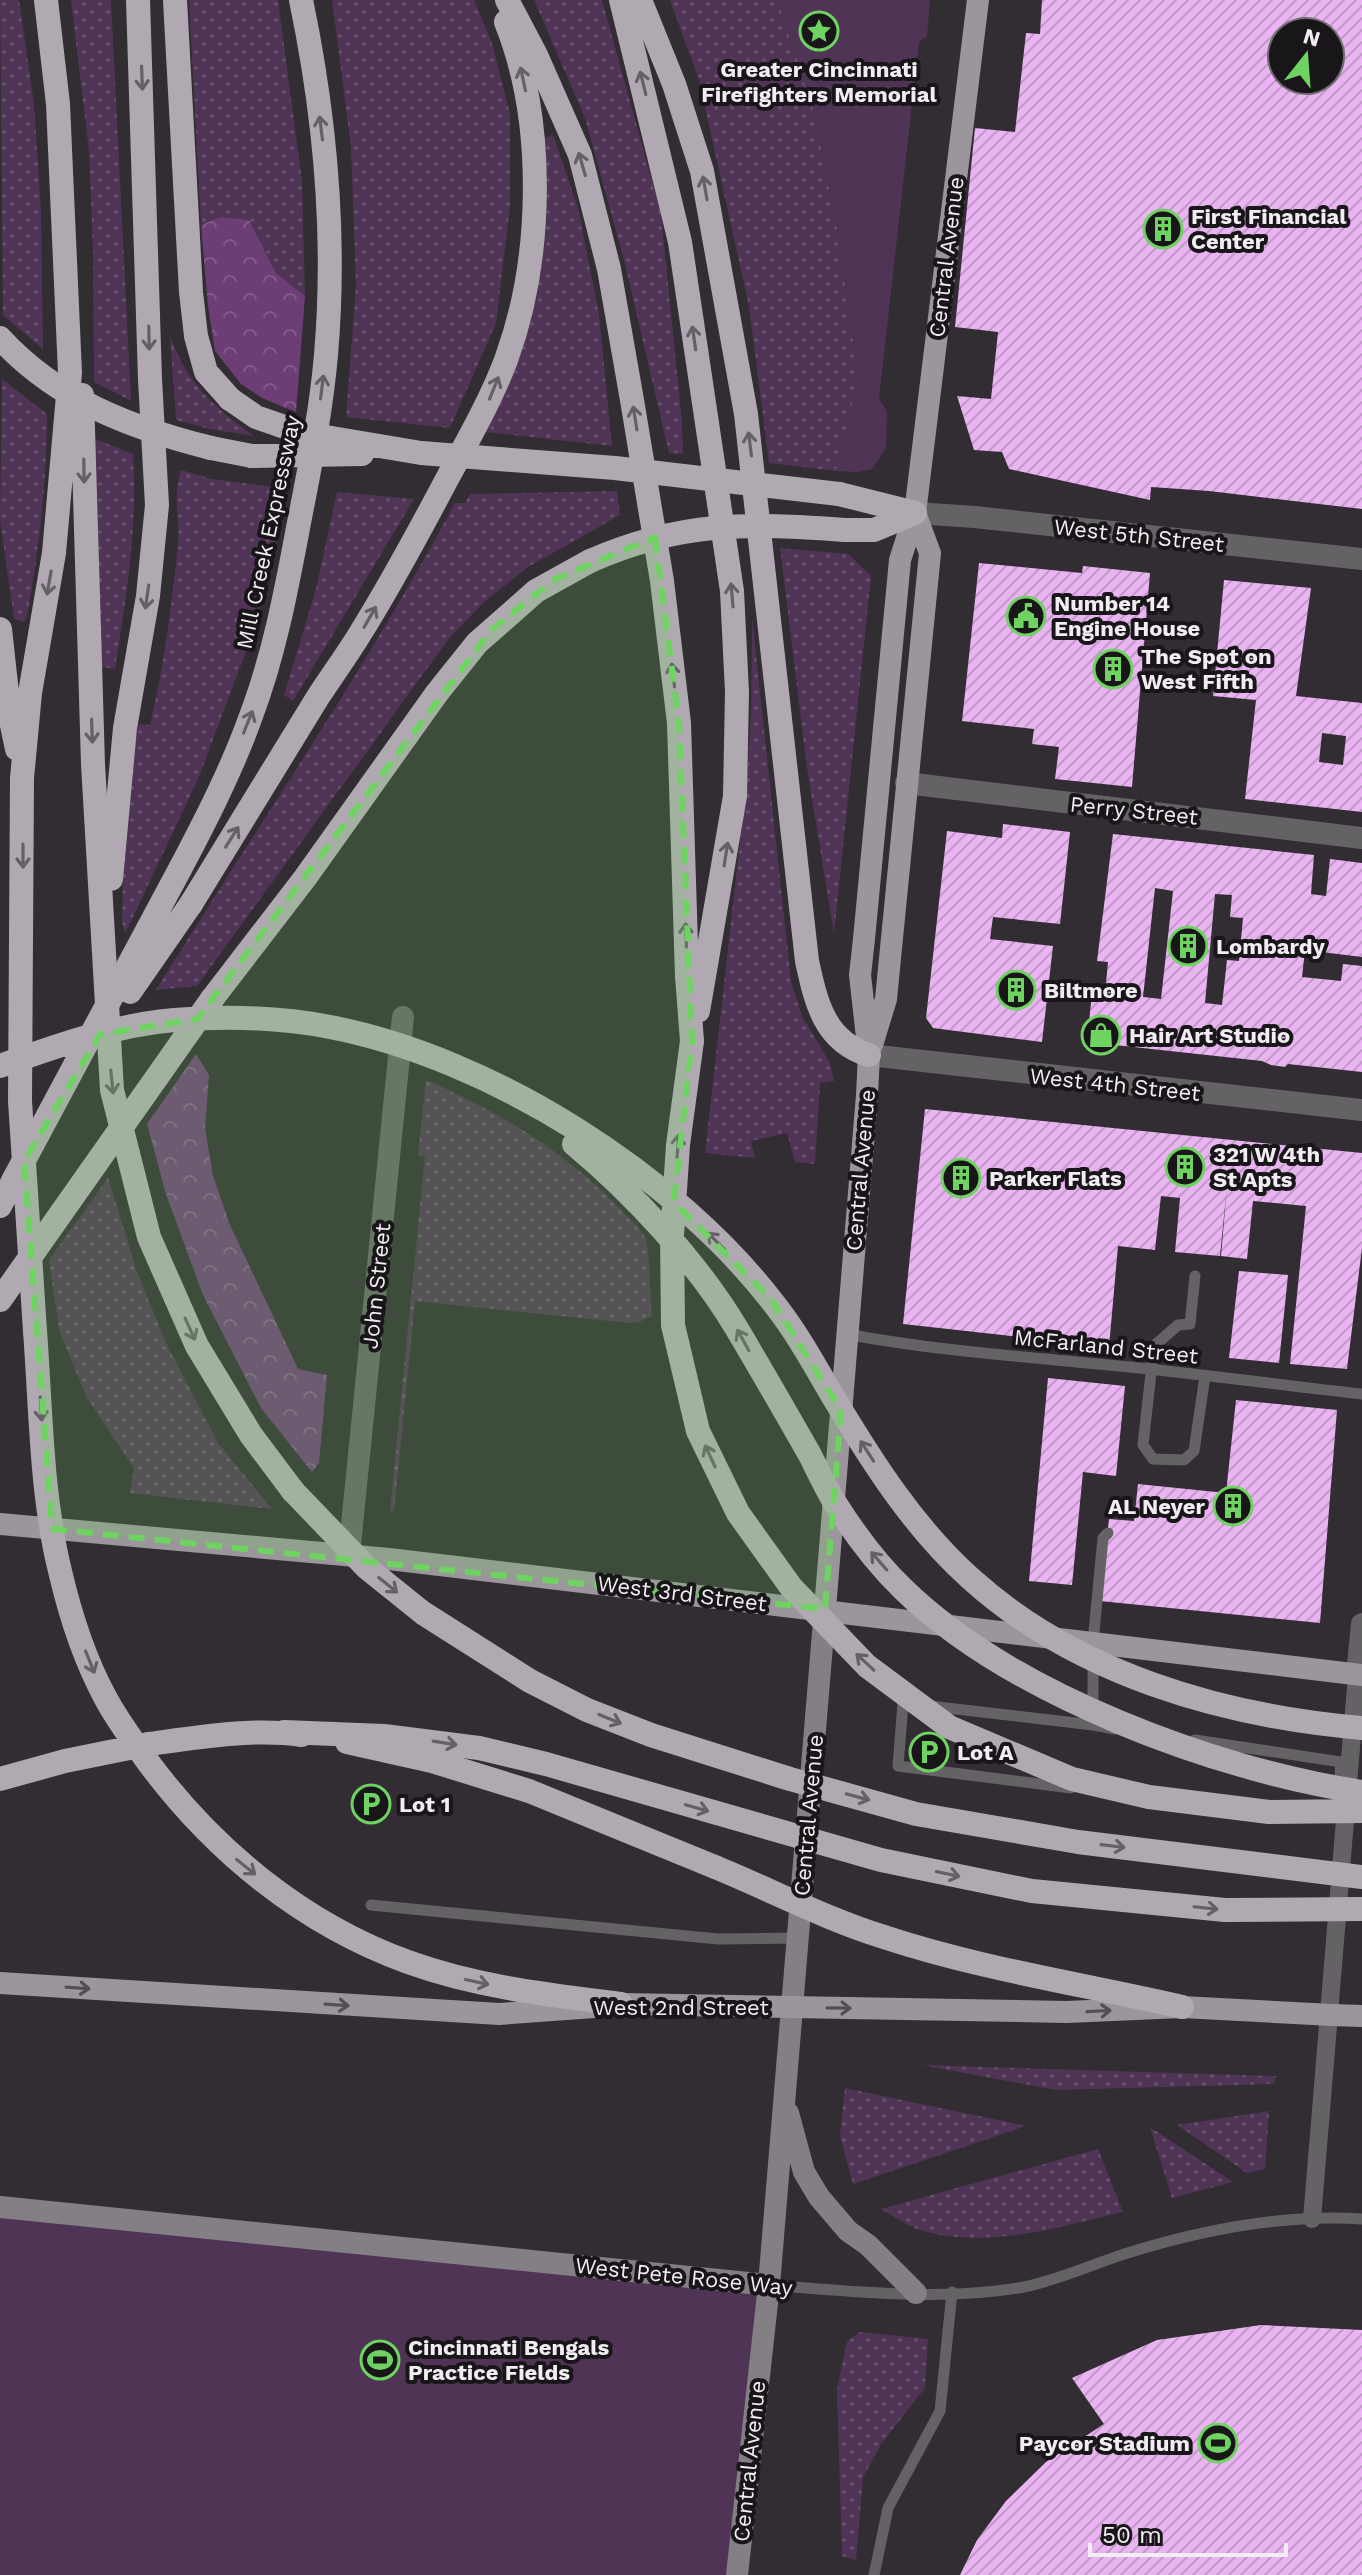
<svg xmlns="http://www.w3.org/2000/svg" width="1362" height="2575" font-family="'Work Sans',sans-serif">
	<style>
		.grass { fill: url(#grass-dots) }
		.forest { fill: url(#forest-crowns) }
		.park { fill: #503455 }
		.building { fill: url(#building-hatch); fill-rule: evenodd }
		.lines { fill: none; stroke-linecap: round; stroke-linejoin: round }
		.service { stroke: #656266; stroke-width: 11 }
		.pedestrian { stroke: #656266; stroke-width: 18 }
		.minor { stroke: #656266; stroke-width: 22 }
		.tertiary { stroke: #656266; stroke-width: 22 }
		.secondary { stroke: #847f85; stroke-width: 22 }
		.primary { stroke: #9b959c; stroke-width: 22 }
		.motorway { stroke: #b1a9b2; stroke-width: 24 }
		.primary-bridge { stroke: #9b959c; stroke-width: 22 }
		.motorway-bridge { stroke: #b1a9b2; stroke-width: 24 }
		.oneway { stroke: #646066 }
		.oneway2 { stroke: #534f54 }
		.marked { fill: #6ed360; fill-opacity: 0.2; stroke: #6ed360; stroke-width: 6; stroke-dasharray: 16 10; stroke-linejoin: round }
		.labels { text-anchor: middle; stroke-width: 8; stroke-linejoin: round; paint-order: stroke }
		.poi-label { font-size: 22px; font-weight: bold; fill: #f2edf2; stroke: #181619; text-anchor: start }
		.street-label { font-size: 22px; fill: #f2edf2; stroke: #181619 }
	</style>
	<defs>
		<pattern id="grass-dots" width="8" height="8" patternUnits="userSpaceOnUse" patternTransform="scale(2)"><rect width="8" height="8" fill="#503455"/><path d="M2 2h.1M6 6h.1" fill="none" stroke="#6a526e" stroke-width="1.8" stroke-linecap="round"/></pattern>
		<pattern id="forest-crowns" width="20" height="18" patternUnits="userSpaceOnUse" patternTransform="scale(2)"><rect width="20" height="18" fill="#6d3e76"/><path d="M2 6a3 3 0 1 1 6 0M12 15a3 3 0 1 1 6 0" fill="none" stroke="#825a8a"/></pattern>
		<pattern id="building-hatch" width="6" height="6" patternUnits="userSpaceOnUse" patternTransform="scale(2)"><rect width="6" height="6" fill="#eab4f3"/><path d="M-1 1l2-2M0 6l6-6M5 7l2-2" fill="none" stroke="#c299c8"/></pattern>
	</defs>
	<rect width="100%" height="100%" fill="#322c33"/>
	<path class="grass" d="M0,0H19L34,104L41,210L43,349L3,315Z
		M71,0H111L131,401L94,382L93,252L89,151Z
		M189,0H278L302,181L305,296L276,273L249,220L221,217L201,225Z
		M332,0H474L492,43L510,114V207L496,323L450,428L346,417L356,286L351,148Z
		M534,0H602L661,214L682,422L683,454L669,453L624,260L585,118Z
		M670,0H777L779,4L814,111L837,228L859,378L836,471L769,463L749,306L699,80Z
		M553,135L578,208L599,314L612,446L486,432C514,372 539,305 545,238C549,206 543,171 542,139Z
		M170,335C187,384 213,406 254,436L210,429L176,420Z
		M2,379L47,414C47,482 39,549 27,617L24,622L14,619L0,521Z
		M95,439L133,454C138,525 126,599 115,669L100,667Z
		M181,470L212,479L287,489L257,622L198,779L125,934L122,922L124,826L138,724L150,725C164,666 172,604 178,543C180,515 172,499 181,470Z
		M617,491L620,515L528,567L485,601L450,637L197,986L156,990C256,828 365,671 455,503H465L470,494Z
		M337,492L414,499L293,701L284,695L316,589Z
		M780,548L848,554L871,576L834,934L807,768Z
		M752,618L791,981L802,1016L830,1063L834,1081L820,1083L815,1164L795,1162L787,1133L751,1141L755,1158L705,1153L747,780L751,716Z
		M426,1080C498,1111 566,1152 620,1209C628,1218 639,1227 645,1237C650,1245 650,1302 652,1316L639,1322L629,1323L415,1301L394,1511H390L425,1156L418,1155Z
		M108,1178L137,1272L166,1343L218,1443L272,1509L130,1493L134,1468L87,1398L59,1330L49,1260Z
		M922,2065L1276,2076L1274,2084L1056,2090Z
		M845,2088L1026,2126L853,2184L840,2136Z
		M1269,2111L1265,2169L1247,2173L1177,2125Z
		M1150,2127L1233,2182L1172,2198Z
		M1098,2149L1123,2212C1058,2227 986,2250 920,2230C906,2225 893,2216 881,2209Z
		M860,2332L928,2339L925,2388L881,2444L863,2478L856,2560L842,2556L837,2389L847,2341Z"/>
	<path class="forest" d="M221,217L249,220L276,273L305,296L296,412L262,398L241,384L215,351L208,306L201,225Z
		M196,1054L209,1075L205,1128L213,1176L230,1225L298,1369L327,1375L319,1463L312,1472L261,1408L203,1295L166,1194L147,1124Z"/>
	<path class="park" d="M777,0H930L927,36L919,42L879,399L887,411L886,448L872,469L857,472L836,471L859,378L837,228L814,111Z
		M0,2207L769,2285L737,2575H0Z"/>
	<path class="building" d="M1042,0H1362V509L1209,491L1151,487L1150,500L1009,469L1002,452L974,450L957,396L991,399L998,332L955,327L975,128L1015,132L1026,33L1040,34ZM1282,32H1330V80H1282Z
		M979,563L1082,573L1083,566L1150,573L1132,787L1055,779L1059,747L1032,744L1034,729L962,721Z
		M1224,580L1311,588L1296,696L1362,703V812L1245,799L1256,700L1213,696ZM1322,733L1346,736L1343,765L1319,762Z
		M1003,824L1070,832L1060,924L993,917L990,939L1053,946L1042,1042L933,1028L926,1018L947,831L1002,838Z
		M1113,834L1314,855L1311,894L1326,896L1330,859L1362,863V957L1305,950L1302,977L1341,981L1343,964L1362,966V1072L1288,1064L1285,1067L1271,1065L1262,1061L1087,1042L1092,993L1105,994L1108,962L1097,961ZM1155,888L1173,891L1161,999L1143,997ZM1215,894L1232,895L1230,917L1243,918L1239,961L1227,960L1222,1005L1205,1003Z
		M925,1109L1362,1153V1248L1347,1369L1290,1364L1306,1206L1253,1201L1247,1259L1221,1256L1227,1186L1220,1256L1175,1252L1180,1198L1161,1196L1155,1250L1118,1246L1109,1347L903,1324Z
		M1239,1271L1288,1275L1279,1363L1229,1358Z
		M1048,1378L1125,1386L1116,1476L1083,1472L1072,1585L1029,1581Z
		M1236,1400L1337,1410L1320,1623L1100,1601L1109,1519L1134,1521L1138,1484L1226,1493Z
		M1261,2325L1362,2330V2575H960L977,2540L1006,2501L1046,2462L1104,2424L1072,2378L1157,2340Z"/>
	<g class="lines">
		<path class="service" d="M1195,1276L1190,1324L1178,1325L1154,1346L1143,1445L1153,1459L1184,1460L1194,1451L1205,1376
			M846,1334C937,1351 1028,1357 1119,1366C1200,1374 1281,1385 1362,1394
			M912,1704L903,1703L898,1766L1071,1788
			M930,1706L1093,1725V1642L1103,1538L1108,1533
			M1093,1725L1115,1729
			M1195,1740L1341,1762L1340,1776
			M371,1905L718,1939L798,1938
			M769,2285C852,2291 942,2302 1024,2287C1063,2279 1097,2262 1134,2251C1207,2229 1285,2214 1362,2219
			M874,2575L888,2508L940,2411L952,2292"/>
		<path class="pedestrian" d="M1312,2219L1357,1675"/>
		<path class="minor" d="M906,783L1362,838
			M349,1555L403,1017"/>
		<path class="tertiary" d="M915,513L975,517L1362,559
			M869,1055L1362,1110
			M1357,1675L1362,1624"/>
		<path class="secondary" d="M788,2113L804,2172L819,2197L848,2231L868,2245L916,2293
			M0,2207L769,2285
			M737,2575L769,2285L825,1609"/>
		<path class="primary" d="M872,1045L886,999L930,553L915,513
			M0,1524L389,1559L1362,1675
			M825,1609L867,1095L869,1055L860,975L864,939L900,560L915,513L978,0
			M0,1983L499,2014L594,2007
			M1332,2015L1362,2016"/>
		<path class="motorway" d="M175,0L191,292L196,336L206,372L230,399
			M507,0L536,55L580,155L609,269L632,400L662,581L679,723L687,976L692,1041
			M621,0L680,242L732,591L737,692L735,796L698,1011
			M640,0L674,84L702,171L746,414L807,961C816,1002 824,1041 869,1055
			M82,395L93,764L112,1090L149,1237L197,1346L251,1435L293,1491
			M211,448L252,456
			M839,494L915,513
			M845,530H874L915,513
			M0,629L9,711L17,749
			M180,869C206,820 232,769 251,716C274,655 286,592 298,528C309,471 321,413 326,355C336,238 325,115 301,0
			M111,879L125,728L148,596L157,505L150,379L138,0
			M191,904C233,835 275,766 318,697C331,677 345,658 358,637C390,586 419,532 447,479C468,440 490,402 506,360C543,259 546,122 506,22
			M212,999L305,878L437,693L477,643L536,591L590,561
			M0,1206L14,1179
			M35,1331L20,1101L22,778L30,693L54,553L70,373L58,104L46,0
			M347,1742L432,1761L529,1791L715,1867
			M149,1744C199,1737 252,1728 302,1735"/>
		<path class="primary-bridge" d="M621,2004L1067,2012L1182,2007L1332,2015"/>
		<path class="motorway-bridge" d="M0,338C57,400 131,428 211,448
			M230,399L256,417L302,433L421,453L615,468L839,494
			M252,456L362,454
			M590,561C681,521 748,523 845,530
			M130,992L191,904
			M692,1041L678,1145L672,1235L673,1325L698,1431L738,1513L791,1587L867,1666L949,1727L1072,1779L1149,1797L1269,1812L1362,1811
			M0,1066C56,1046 115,1025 174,1020C226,1016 279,1017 330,1027C491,1058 676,1175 775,1305C797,1333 814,1364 832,1395C871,1460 913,1527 970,1578C1076,1674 1222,1716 1362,1728
			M574,1144C634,1194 697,1262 737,1329C762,1371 786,1413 810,1455C818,1471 826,1488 835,1503C854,1533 877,1564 903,1589C1011,1694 1215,1770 1362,1792
			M14,1179L180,869
			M0,1300L212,999
			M35,1331C41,1410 41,1494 60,1571C70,1614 84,1658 105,1697C117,1720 133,1741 148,1762C214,1851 303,1924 408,1962C477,1987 550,1995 621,2004
			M293,1491L367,1568L423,1613L530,1681L587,1710L651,1735L790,1779L916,1814L1078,1842L1362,1877
			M284,1732L384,1736L479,1748L546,1764L881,1860L1032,1891L1225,1910L1362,1909
			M0,1779L65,1761L149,1744
			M715,1867C771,1890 826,1919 884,1937C981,1969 1082,1984 1182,2007"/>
	</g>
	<defs><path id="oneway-shaft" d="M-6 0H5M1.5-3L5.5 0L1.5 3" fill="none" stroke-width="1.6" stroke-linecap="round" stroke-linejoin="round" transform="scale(2)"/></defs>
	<g class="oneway">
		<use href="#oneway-shaft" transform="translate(142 78) rotate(88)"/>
		<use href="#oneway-shaft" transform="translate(523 79) rotate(-102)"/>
		<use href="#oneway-shaft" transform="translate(643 83) rotate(-104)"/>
		<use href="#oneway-shaft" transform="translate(321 128) rotate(-97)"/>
		<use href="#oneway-shaft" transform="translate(582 164) rotate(-106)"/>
		<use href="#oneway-shaft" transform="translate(705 188) rotate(-100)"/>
		<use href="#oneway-shaft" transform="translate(149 338) rotate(89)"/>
		<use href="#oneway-shaft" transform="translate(694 338) rotate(-98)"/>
		<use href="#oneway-shaft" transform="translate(322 387) rotate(-83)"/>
		<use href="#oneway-shaft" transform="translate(494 388) rotate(-68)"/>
		<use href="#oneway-shaft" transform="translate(635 418) rotate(-99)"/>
		<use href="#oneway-shaft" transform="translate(750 444) rotate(-97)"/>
		<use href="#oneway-shaft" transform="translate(84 471) rotate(89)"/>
		<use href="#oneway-shaft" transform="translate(49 583) rotate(100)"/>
		<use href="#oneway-shaft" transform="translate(732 595) rotate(-95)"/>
		<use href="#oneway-shaft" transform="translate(147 597) rotate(98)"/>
		<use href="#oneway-shaft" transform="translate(370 617) rotate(-60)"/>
		<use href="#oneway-shaft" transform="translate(673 675) rotate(-97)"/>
		<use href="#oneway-shaft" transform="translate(248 722) rotate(-68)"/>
		<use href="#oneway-shaft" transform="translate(92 731) rotate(88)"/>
		<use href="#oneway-shaft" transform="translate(232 837) rotate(-58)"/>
		<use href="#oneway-shaft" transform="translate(726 854) rotate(-81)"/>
		<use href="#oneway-shaft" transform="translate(23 856) rotate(90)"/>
		<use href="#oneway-shaft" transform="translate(686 935) rotate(-92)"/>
		<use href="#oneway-shaft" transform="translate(112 1082) rotate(84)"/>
		<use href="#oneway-shaft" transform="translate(678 1146) rotate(-85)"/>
		<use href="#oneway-shaft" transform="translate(716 1241) rotate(-135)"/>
		<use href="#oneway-shaft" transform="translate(190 1329) rotate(66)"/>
		<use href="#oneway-shaft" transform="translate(743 1340) rotate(-119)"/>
		<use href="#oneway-shaft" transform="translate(41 1409) rotate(86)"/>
		<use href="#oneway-shaft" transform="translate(867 1451) rotate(-123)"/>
		<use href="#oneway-shaft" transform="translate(710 1456) rotate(-115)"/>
		<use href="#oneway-shaft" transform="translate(879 1561) rotate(-131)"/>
		<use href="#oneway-shaft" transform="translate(388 1585) rotate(39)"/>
		<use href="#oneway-shaft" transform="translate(90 1662) rotate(68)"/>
		<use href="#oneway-shaft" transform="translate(865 1662) rotate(-137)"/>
		<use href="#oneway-shaft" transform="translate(610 1719) rotate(22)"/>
		<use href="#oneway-shaft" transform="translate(445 1743) rotate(9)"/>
		<use href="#oneway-shaft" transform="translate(858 1797) rotate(15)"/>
		<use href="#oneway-shaft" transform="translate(697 1808) rotate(16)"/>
		<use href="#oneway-shaft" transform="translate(1113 1846) rotate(7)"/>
		<use href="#oneway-shaft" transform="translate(246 1867) rotate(39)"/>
		<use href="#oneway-shaft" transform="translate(948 1874) rotate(12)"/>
		<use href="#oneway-shaft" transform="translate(1206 1908) rotate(6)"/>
		<use href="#oneway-shaft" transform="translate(477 1982) rotate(12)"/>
	</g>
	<g class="oneway2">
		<use href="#oneway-shaft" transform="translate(78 1988) rotate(4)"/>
		<use href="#oneway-shaft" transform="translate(337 2005) rotate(4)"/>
		<use href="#oneway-shaft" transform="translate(839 2008) rotate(1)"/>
		<use href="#oneway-shaft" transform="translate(1099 2011) rotate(-3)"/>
	</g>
	<path class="marked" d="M655,537L679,723L692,1041L674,1202L772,1300L841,1410L825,1609L52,1529L24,1161L100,1034L197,1019L492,629L555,579Z"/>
	<defs>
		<g id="sight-ring" transform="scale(2)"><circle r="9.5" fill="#181619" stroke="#6ed360" stroke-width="1.5"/><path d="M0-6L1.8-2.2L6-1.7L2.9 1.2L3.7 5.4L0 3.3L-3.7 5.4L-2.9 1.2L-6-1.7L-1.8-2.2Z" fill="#6ed360"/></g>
		<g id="building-ring" transform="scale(2)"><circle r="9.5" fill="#181619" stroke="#6ed360" stroke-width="1.5"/><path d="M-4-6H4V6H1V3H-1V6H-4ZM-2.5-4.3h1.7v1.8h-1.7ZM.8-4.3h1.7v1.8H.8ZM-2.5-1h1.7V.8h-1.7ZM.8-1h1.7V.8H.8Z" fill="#6ed360"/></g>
		<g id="civic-ring" transform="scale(2)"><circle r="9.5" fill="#181619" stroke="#6ed360" stroke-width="1.5"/><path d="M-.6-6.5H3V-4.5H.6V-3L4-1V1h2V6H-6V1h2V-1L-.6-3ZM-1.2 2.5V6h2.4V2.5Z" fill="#6ed360"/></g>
		<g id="shop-ring" transform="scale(2)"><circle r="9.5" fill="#181619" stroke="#6ed360" stroke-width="1.5"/><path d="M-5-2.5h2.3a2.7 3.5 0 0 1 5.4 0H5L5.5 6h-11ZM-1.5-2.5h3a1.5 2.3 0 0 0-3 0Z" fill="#6ed360"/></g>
		<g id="parking-ring" transform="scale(2)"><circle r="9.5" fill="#181619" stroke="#6ed360" stroke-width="1.5"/><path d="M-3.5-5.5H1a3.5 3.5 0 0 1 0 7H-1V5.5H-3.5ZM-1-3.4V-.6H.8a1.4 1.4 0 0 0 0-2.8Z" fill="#6ed360"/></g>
		<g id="stadium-ring" transform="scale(2)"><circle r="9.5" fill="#181619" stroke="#6ed360" stroke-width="1.5"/><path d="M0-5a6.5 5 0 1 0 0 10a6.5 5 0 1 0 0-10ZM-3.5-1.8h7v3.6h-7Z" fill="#6ed360"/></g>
	</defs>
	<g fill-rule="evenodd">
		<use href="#sight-ring" x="819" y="31"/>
		<use href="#building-ring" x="1163" y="229"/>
		<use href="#civic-ring" x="1026" y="616"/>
		<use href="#building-ring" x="1113" y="669"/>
		<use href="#building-ring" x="1188" y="946"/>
		<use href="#building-ring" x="1016" y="990"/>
		<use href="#shop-ring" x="1101" y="1035"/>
		<use href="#building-ring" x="1185" y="1167"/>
		<use href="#building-ring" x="961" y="1178"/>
		<use href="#building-ring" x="1233" y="1506"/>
		<use href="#parking-ring" x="929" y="1752"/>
		<use href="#parking-ring" x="371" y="1804"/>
		<use href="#stadium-ring" x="380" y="2360"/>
		<use href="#stadium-ring" x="1218" y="2443"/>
	</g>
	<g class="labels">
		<g class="poi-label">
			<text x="819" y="77" text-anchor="middle">Greater Cincinnati<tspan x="819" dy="25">Firefighters Memorial</tspan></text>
			<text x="1191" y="224">First Financial<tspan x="1191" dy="25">Center</tspan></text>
			<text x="1054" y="611">Number 14<tspan x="1054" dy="25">Engine House</tspan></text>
			<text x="1141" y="664">The Spot on<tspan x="1141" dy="25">West Fifth</tspan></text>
			<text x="1216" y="954">Lombardy</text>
			<text x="1044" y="998">Biltmore</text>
			<text x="1129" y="1043">Hair Art Studio</text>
			<text x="1213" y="1162">321 W 4th<tspan x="1213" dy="25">St Apts</tspan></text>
			<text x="989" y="1186">Parker Flats</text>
			<text x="1205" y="1514" text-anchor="end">AL Neyer</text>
			<text x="957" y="1760">Lot A</text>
			<text x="399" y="1812">Lot 1</text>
			<text x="408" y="2355">Cincinnati Bengals<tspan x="408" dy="25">Practice Fields</tspan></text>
			<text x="1190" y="2451" text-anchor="end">Paycor Stadium</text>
		</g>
		<g class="street-label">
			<text transform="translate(946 257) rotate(-83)" y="8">Central Avenue</text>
			<text transform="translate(268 532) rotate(-78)" y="8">Mill Creek Expressway</text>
			<text transform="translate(1139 535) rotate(6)" y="8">West 5th Street</text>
			<text transform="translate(1134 810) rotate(6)" y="8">Perry Street</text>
			<text transform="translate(1115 1084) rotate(6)" y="8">West 4th Street</text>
			<text transform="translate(860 1170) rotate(-85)" y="8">Central Avenue</text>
			<text transform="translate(376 1286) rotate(-84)" y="8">John Street</text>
			<text transform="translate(1106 1346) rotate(6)" y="8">McFarland Street</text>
			<text transform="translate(682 1593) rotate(7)" y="8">West 3rd Street</text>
			<text transform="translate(808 1815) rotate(-85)" y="8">Central Avenue</text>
			<text x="681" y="2015">West 2nd Street</text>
			<text transform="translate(684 2276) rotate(6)" y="8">West Pete Rose Way</text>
			<text transform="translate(749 2461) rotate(-84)" y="8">Central Avenue</text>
		</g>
	</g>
	<g transform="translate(1306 56) rotate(17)"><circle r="38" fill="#181619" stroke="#6f6c70" stroke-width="2"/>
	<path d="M0-6L14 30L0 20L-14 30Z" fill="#6ed360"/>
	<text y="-12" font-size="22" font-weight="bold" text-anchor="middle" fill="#f2edf2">N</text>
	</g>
	<path d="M1090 2543v12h196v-12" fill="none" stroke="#f2edf2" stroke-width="4"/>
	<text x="1102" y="2543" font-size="24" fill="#f2edf2" stroke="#181619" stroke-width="6" paint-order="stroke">50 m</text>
</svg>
